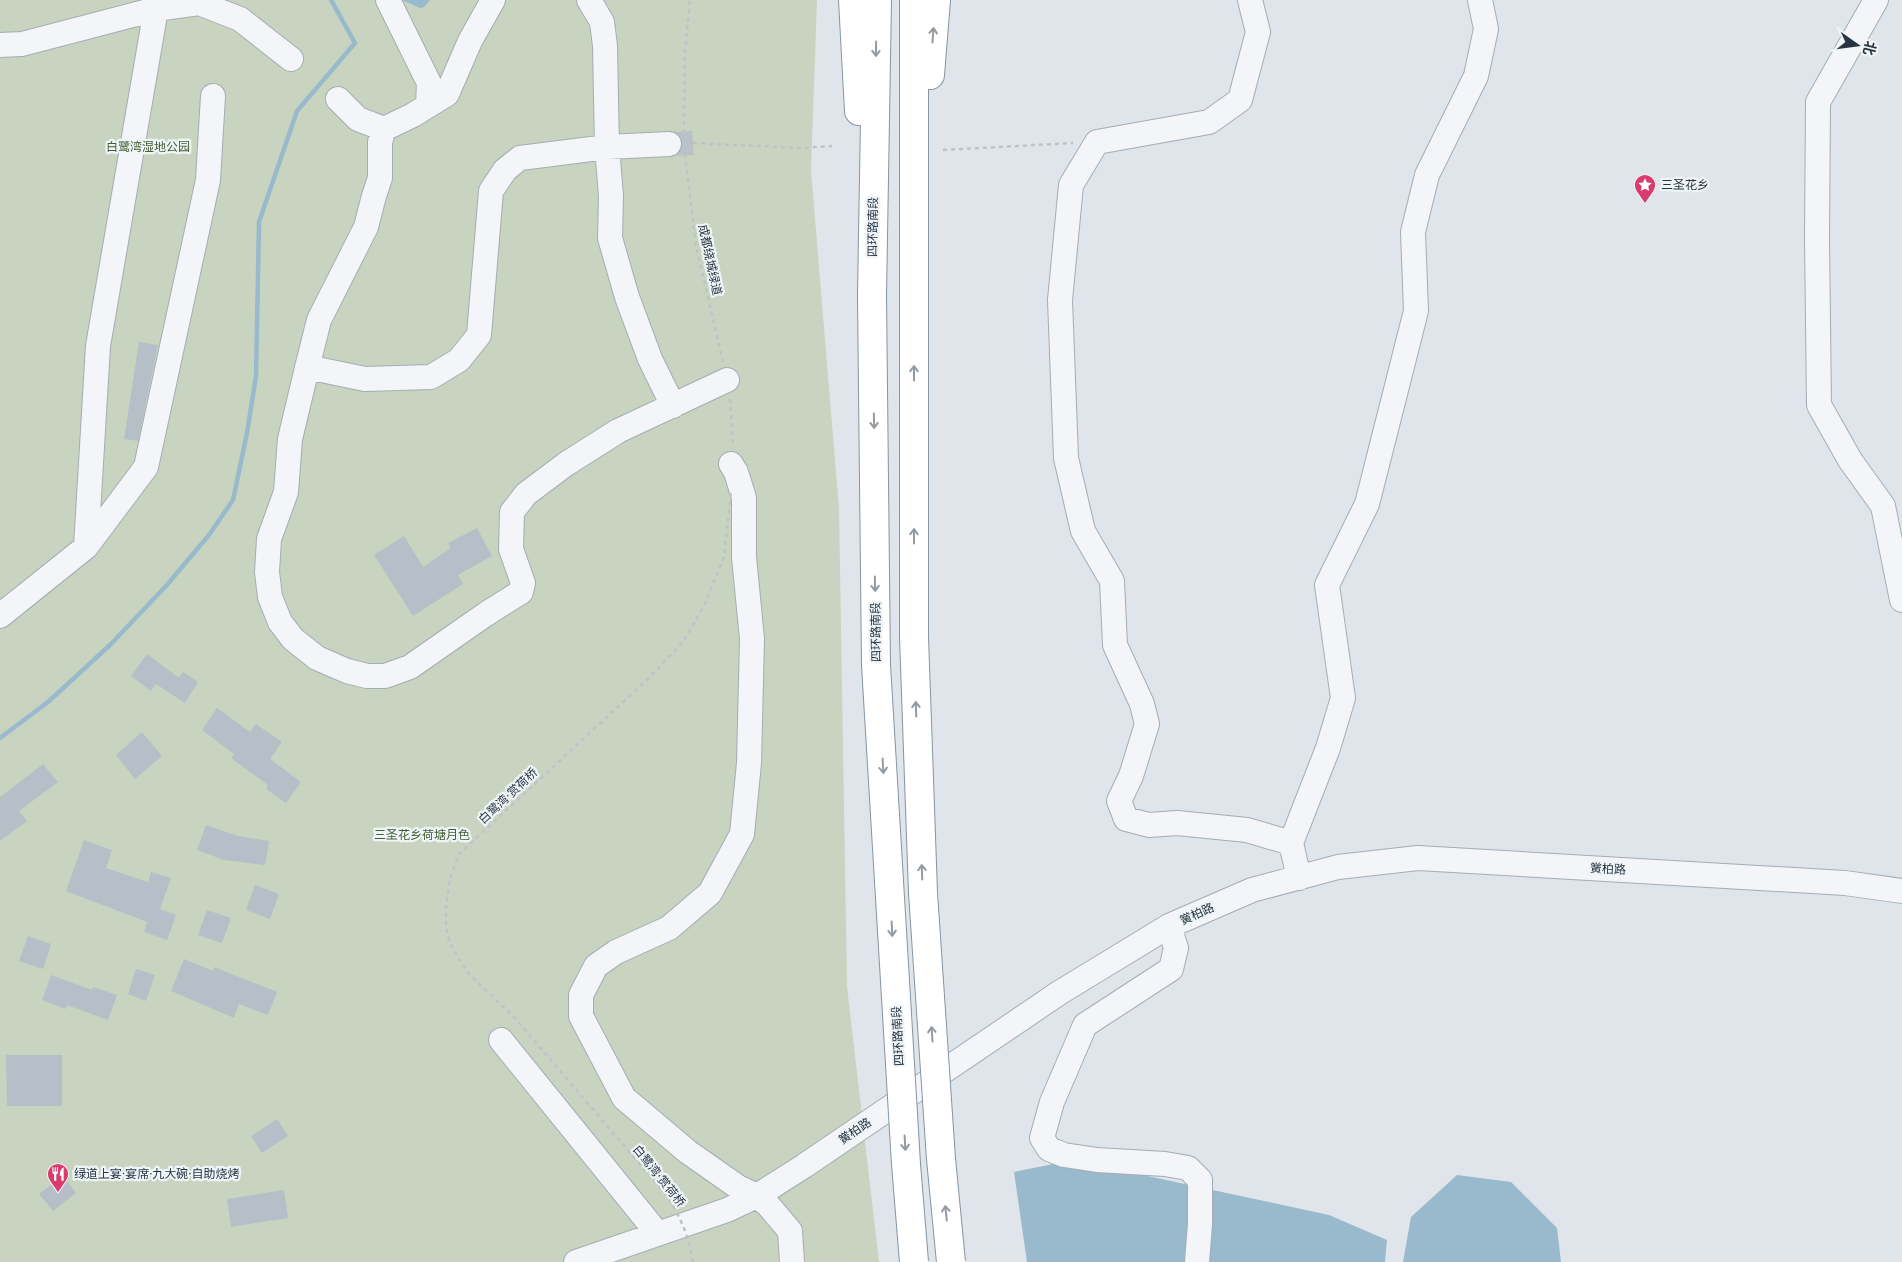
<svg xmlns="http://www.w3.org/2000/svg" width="1902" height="1262" font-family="Roboto,'Noto Sans SC',sans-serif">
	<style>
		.green { fill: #c8d4c0 }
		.water { fill: #98bacc }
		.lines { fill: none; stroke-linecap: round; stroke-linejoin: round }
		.stream { stroke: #98bacc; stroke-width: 4.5 }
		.building { fill: #b6bfc7 }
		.minor-tunnel { stroke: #bac2c8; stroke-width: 24; stroke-dasharray: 24 12; stroke-linecap: butt }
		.minor-casing { stroke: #a4adb4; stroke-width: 26 }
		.highway-casing { stroke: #8695a1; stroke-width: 30 }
		.path { stroke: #bec3c9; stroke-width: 2.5; stroke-dasharray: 4 4; stroke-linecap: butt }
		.minor { stroke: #f3f5f8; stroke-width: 24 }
		.highway { stroke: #fff; stroke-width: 28 }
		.highway-bridge-casing { stroke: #8695a1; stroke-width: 30; stroke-linecap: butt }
		.path-bridge { stroke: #bec3c9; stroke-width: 2.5; stroke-dasharray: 4 4; stroke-linecap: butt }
		.highway-bridge { stroke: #fff; stroke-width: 28 }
		.oneway { stroke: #939aa0 }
		.labels { text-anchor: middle; stroke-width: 4.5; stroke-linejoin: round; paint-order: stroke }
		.park-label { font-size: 12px; fill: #425f33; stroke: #eff4f7 }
		.poi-label { font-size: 12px; fill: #273542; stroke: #eff4f7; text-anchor: start }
		.street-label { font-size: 12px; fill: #273542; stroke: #eff4f7 }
	</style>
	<rect width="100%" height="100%" fill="#dfe5ea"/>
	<path class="green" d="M0,0H817L811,170L839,509L847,987L879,1262H0Z"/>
	<path class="water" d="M402,0H430L424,7L420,8Z
		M1073,1160L1329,1215L1387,1240L1385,1262H1027L1014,1172Z
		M1457,1175L1511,1182L1557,1228L1561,1262H1403L1411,1217Z"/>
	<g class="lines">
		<path class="stream" d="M0,738L48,702L110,645L166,586L209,535L233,500L247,433L256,376L259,222L297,111L355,43L331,0"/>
	</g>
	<path class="building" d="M139,342L158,345L138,441L124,439Z
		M477,528L492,556L458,575L463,584L413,616L374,555L404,536L423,567L451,548L448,543Z
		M147,654L179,678L183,672L198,682L185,703L156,684L151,691L131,676Z
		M217,708L250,732L256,724L282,742L270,759L301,782L286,803L266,789L268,785L231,758L234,754L202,730Z
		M142,732L162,756L135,779L116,755Z
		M43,764L58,782L19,811L27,821L0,841V797Z
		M206,825L238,836L269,841L265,865L224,860L197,850Z
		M84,840L112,850L106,868L148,882L151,872L171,878L160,909L176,915L167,940L144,932L147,922L66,891Z
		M255,885L279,894L270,919L246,910Z
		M207,910L231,918L222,943L198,935Z
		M28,936L51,944L43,969L19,961Z
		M184,959L213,971L214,967L277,992L268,1015L239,1004L234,1018L171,991Z
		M136,969L155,975L146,1001L128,994Z
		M51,975L92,990L93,987L117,995L108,1020L67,1005L66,1009L42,1000Z
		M6,1055H62V1106H7Z
		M277,1119L288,1136L262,1153L251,1136Z
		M63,1176L76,1193L53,1211L39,1194Z
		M284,1190L288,1218L231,1227L227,1199Z"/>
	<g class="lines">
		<path class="minor-tunnel" d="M669,144L693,143"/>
		<g class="minor-casing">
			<path id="minor" d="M388,0L429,83L428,105
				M589,0L602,22L605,46L607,147L611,196L610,238L627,297L650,359L673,406
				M1250,0L1258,32L1240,100L1209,122L1097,142L1071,185L1060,300L1066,458L1083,531L1112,581L1115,645L1142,704L1147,724L1131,776L1119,801L1126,819L1149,825L1177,823L1247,830L1291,843
				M1876,0L1818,102L1817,238L1819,405L1850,460L1883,506L1902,600
				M0,45L22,44L156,9L199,3L240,19L291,59
				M338,99L358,119L384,129L413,115L447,94L470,41L493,0
				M384,129L380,142V178L374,196L366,227L319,320L307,368L290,439L286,492L269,539L267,572L270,597L280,622L293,639L317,658L347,671L367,676H385L410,667L486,614L521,592L523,583L511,549L512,512L526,494L566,464L618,431L727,380
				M307,367L365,379L431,377L459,360L479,335L491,191L505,170L520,158L607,147L669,144
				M731,464L736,472L744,498V557L752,639L749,763L742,834L710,893L669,928L616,952L596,966L581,995V1016L624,1098L688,1152L738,1187L757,1196L768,1205L790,1231L792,1262
				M86,547L98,346L156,9
				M0,616L86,547L146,467L208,180L213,96
				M1299,878L1291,843L1328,748L1343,698L1327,585L1367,504L1416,311L1413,232L1427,175L1476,76L1486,29L1480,0
				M1169,926L1176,948L1171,969L1085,1025L1052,1102L1042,1138L1049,1149L1064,1155L1097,1160L1165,1164L1188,1168L1200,1180V1224L1197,1262
				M501,1040L658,1234
				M576,1262L727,1210L757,1196L804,1166L1059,993L1169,926L1252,890L1338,867L1418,858L1845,883L1902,891"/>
		</g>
		<g class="highway-casing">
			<path id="highway" d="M853,0L859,111
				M914,0V637
				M930,75L936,0
				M876,665L872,296L877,0"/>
		</g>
		<path class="path" d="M684,133L685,51L690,0
			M693,143L802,148L832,146
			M943,150L1073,143
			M685,154L696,246L723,362
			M730,399L733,446"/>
		<use href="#minor" class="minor"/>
		<use href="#highway" class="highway"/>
		<g class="highway-bridge-casing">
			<path id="highway-bridge" d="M914,637L923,893L941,1159L951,1262
				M876,665L906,1164L914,1262"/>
		</g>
		<path class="path-bridge" d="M693,1262C689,1237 681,1218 667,1196L514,1017L470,975L459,959L449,941L446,925V908L450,878L459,854L647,680L683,642L704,606L724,557L731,492"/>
		<use href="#highway-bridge" class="highway-bridge"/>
	</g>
	<defs><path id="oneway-shaft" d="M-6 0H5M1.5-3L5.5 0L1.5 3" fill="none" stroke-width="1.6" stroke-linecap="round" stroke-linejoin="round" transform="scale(1.25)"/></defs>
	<g class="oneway">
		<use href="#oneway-shaft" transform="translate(933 35) rotate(-86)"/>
		<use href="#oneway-shaft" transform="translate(876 49) rotate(91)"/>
		<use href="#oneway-shaft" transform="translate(914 373) rotate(-90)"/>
		<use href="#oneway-shaft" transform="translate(874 421) rotate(89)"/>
		<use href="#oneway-shaft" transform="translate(914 536) rotate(-90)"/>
		<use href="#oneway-shaft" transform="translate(875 584) rotate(89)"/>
		<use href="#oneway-shaft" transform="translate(916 709) rotate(-92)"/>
		<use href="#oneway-shaft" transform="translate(883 766) rotate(87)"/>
		<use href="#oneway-shaft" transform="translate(922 872) rotate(-92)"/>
		<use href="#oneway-shaft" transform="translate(892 929) rotate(87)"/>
		<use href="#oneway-shaft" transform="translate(932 1034) rotate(-94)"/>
		<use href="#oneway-shaft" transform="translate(905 1143) rotate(87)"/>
		<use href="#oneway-shaft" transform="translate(946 1213) rotate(-96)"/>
	</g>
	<defs>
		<g id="sight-pin" transform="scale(1.125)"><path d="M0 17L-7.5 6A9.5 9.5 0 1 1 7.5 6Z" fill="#d83b6c" stroke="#eff4f7"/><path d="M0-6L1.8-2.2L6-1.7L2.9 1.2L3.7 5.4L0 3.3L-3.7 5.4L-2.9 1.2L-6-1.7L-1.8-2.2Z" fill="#fff"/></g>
		<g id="restaurant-pin" transform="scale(1.125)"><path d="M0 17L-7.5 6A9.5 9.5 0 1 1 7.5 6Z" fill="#d83b6c" stroke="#eff4f7"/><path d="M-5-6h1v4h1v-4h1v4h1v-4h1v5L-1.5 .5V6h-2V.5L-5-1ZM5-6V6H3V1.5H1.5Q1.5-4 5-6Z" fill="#fff"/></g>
	</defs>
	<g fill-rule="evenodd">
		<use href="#sight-pin" x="1645" y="185"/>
		<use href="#restaurant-pin" x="58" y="1174"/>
	</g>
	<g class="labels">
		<g class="park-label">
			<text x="148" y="151">白鹭湾湿地公园</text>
			<text x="422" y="839">三圣花乡荷塘月色</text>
		</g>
		<g class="poi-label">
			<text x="1661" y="189">三圣花乡</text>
			<text x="74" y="1178">绿道上宴·宴席·九大碗·自助烧烤</text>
		</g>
		<g class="street-label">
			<text transform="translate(873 227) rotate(-89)" y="4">四环路南段</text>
			<text transform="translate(710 260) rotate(78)" y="4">成都绕城绿道</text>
			<text transform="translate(876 632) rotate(-91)" y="4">四环路南段</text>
			<text transform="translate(508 796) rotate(-43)" y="4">白鹭湾·赏荷桥</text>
			<text transform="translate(1608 869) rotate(3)" y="4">黉柏路</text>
			<text transform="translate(1197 914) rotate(-24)" y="4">黉柏路</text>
			<text transform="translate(898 1036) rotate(-93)" y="4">四环路南段</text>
			<text transform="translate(855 1131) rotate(-34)" y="4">黉柏路</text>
			<text transform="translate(659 1176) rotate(51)" y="4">白鹭湾·赏荷桥</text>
		</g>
	</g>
	<g transform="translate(1857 45) rotate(104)" stroke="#eff4f7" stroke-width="4" paint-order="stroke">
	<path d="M0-4L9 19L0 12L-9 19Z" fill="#273542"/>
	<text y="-8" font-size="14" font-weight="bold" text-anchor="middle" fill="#273542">北</text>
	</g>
</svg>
